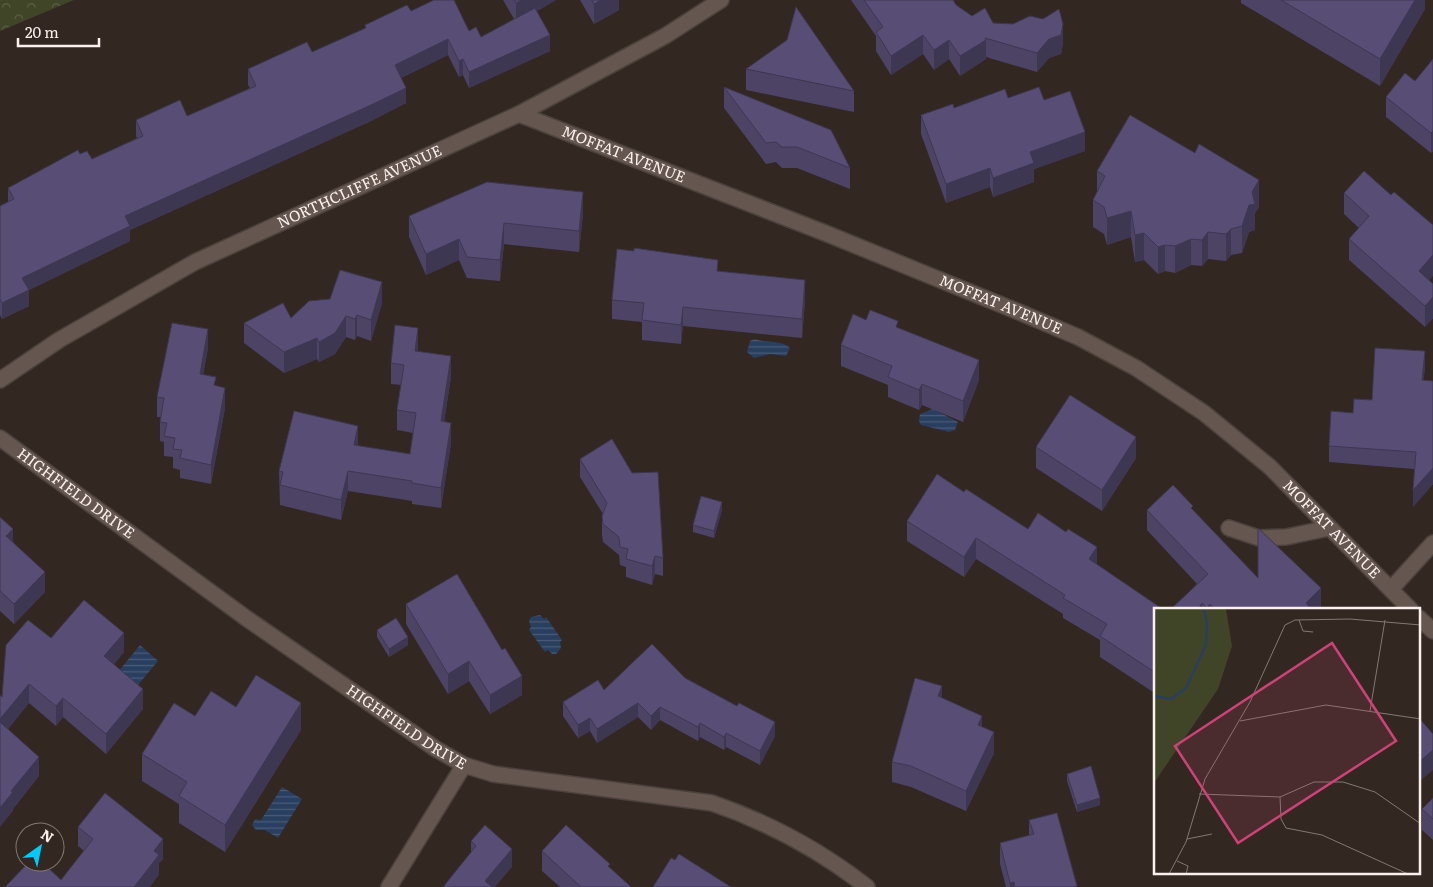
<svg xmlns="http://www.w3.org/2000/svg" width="1433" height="887" font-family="Literata,serif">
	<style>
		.park { fill: url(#park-crowns) }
		.water { fill: url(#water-rules) }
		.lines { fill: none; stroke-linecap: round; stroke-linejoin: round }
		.minor-casing { stroke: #4c423c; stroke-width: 18 }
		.minor { stroke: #655650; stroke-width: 15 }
		.wall { fill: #4c4365 }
		.shaded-wall { fill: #3e3752 }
		.building { fill: #584e75; stroke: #3e3752 }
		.labels { text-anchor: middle; stroke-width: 5; stroke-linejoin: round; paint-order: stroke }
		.street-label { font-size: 15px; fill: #faf1ee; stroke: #332721 }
		.inset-river { fill: none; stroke: #293f60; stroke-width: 2.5 }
		.inset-road { fill: none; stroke: #837873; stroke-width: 1 }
		.view { fill: #cd4378; fill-opacity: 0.15; stroke: #cd4378; stroke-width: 2.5 }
		.inset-edge { fill: none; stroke: #faf1ee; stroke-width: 2.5 }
	</style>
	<defs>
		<pattern id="park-crowns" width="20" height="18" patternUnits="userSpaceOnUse" patternTransform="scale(1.25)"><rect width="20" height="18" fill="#404527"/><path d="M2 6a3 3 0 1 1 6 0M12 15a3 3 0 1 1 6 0" fill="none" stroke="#5c6047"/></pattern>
		<pattern id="water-rules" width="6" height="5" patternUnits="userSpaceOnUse" patternTransform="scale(1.25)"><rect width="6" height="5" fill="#293f60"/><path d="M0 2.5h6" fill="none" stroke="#495b77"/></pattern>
	</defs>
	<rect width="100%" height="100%" fill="#332721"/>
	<path class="park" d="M0,0H74L0,31Z"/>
	<path class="water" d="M755,339C765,343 783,340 790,348L786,356L770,354L754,358L747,352L750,341Z
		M933,409L958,422L955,430L949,432L921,425L919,421L920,414Z
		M540,615L544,619L546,617L562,640L560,642L561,648L556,654H552L548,650L545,652L529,630L531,627L529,621L531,617Z
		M140,645L158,661L132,692L114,677Z
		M282,787L302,799L278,838L265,830H256L252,825L255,819L261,820Z"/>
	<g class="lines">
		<g class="minor-casing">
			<g id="minor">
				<path id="s1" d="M519,114L825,233L1019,312L1078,337L1136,368L1204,413L1270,467L1411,610"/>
				<path id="s2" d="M0,380L59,340L195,262L519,114L665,36L721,0"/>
				<path id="s3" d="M0,438L246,618L436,749L464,765L493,774L712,803C767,822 821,851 867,887"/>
				<path d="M1229,528L1259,538L1286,537L1329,528"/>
				<path d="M1391,589L1433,543"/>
				<path d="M1419,618L1433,631"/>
				<path d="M389,887L464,765"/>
			</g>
		</g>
		<use href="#minor" class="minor"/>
	</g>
	<path class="wall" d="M503,0H556L537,11L550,51L469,88L463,75L459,77L448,55L401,78L406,103L371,121L130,230V241L29,290V306L2,319L0,315V206L8,202V188L80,154L92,159L137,138L136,136V120L187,116L250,88L248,85V69L312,52L365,28V25L411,11L469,31L481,37L514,19Z
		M580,0H619V10L594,24Z
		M851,0H953L956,5L972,16L993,23L1063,43L1061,54L1049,58L1037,72L986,57V59L960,76L949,59L934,70L923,54L891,75L876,51V36Z
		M1241,0H1425V9L1380,86L1241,3Z
		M1433,59V151L1431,153L1386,117V97L1415,81Z
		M746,69L854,91V112L746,90Z
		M724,87L850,168V189L797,168H782L776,162L766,164L724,108Z
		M1008,98L1044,100L1085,151L1034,169V182L993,197L990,187L946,203L921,134V115L954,108Z
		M1097,171L1259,207L1255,213V230L1249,232L1242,253L1231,255L1226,261L1208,259L1202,266L1191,265L1175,273L1165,271L1158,274L1144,260L1135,262L1131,237L1107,245L1104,234L1093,227V200L1097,193Z
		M1364,171L1429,280L1433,284V318L1425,327L1349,260V239L1359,228L1344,214V193Z
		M583,213L579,252L504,244L500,281L467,278L459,260L426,275L409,237V216Z
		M718,271L805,300L802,338L683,326L681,344L642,340V322L612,319V300Z
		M382,303L371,341L357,336L355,340L346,337L335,354L319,362L317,359L284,373L244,343V323L291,318Z
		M866,320L898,328L979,380L963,422L922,405L919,410L888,397V385L841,366V345Z
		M208,348L203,375L216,386L225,408L211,484L180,478V470L173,468V457L164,456V442L160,441V422L161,417H157V397Z
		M418,349L417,351L451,377L444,422L451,443L441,508L412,504V501L348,491L341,520L280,505L279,471L358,446L410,454L413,433L397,430V410L401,385L391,384V363Z
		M1425,368L1423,381H1433V484L1413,507L1414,469L1329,462V446L1353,413L1372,400Z
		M1036,447L1136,458L1102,511L1036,468Z
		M580,459L663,558V576L655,574L652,585L626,577V567L620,565L619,555L603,542L602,535V516L603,514L580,477Z
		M964,492L1028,529L1097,565L1156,610V694L1100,657V640L1063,618V614L976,559L964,577L907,541V521Z
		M722,510L714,538L693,532V525Z
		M1147,510H1193L1258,578L1321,608L1319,610H1170L1197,584L1147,530Z
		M0,517L13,542L45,592L14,624L0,611Z
		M406,604L522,695L490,714L469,681L448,694L406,624Z
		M377,630L408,645L389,657L377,637Z
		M51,638L124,652L114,664L143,709L106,754L63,717L56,726L29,703L8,729L39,776L13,809V811L2,697Z
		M685,678L775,736L760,765L726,747L724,750L700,737L698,741L660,720L651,730L638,717L597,743L590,731L578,738L563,716V702L604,690Z
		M942,698L982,727L994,753L966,811L911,787L892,782V762Z
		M236,707L301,730L225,852L179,823V804L142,781V754L195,716Z
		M1067,774L1100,805L1077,812L1067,781Z
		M1433,798V840L1422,830V809Z
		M1029,820L1077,887H1006L1000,864V843L1029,836Z
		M78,827L163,859L159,863V875L61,880L84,851L78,846Z
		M471,841L512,867L471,853Z
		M542,851L610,868L631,887H560L542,871Z"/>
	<path class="shaded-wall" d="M522,0H556L516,23V3Z
		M601,0H619V10L594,24V4Z
		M1415,0H1425V9L1380,86V59Z
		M1063,24V43L1061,54L1049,58L1037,72V53Z
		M550,35V51L469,88V72Z
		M923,35V54L891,75V56Z
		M448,39V55L395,81V65Z
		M949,40V59L934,70V50Z
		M986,40V59L960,76V56Z
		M463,59V75L459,77V61Z
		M406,88V103L371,121L130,230V241L29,290V306L2,319V303L22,278L125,216Z
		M1433,131V151L1431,153V133Z
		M1085,132V151L1034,169V182L993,197V178L1030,152Z
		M990,168V187L946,203V184Z
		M1259,180V207L1255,213V230L1249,232L1242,253V226L1252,192Z
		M583,192V213L579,252V231Z
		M1131,211V237L1107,245V218Z
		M504,223V244L500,281V260Z
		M1231,229V255L1226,261V234Z
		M1208,232V259L1202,266V240Z
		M1144,233V260L1135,262V235Z
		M459,239V260L426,275V254Z
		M1191,239V265L1175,273V246Z
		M1165,245V271L1158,274V247Z
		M1433,255V276L1419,292V271Z
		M805,280V300L802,338V319Z
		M382,282V303L371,341V320Z
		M1433,297V318L1425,327V306Z
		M683,307V326L681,344V325Z
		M357,315V336L355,340V319Z
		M346,316V337L335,354L319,362V342Z
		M418,328V349L415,371V351Z
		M208,329V348L200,394V374Z
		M317,338V359L284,373V352Z
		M1425,351V368L1422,397V380Z
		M451,356V377L441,441V421Z
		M979,360V380L963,422V401Z
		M922,384V405L919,410V390Z
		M225,388V408L211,484V465Z
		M451,423V443L441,508V488Z
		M358,426V447L354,445Z
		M1136,437V458L1102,511V490Z
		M1433,468V484L1413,507V490Z
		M348,471V491L341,520V500Z
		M722,502V510L714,538V531Z
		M13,529V549L6,536Z
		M976,538V559L964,577V557Z
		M1097,547V568L1089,559Z
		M655,556V574L652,585V566Z
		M45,572V592L14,624V604Z
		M1321,588V608L1319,610H1306V603Z
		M1202,603V610H1198Z
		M1210,604V610H1207V608Z
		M124,633V652L104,676V656Z
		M408,637V645L389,657V649Z
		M469,661V681L448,694V674Z
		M522,676V695L490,714V695Z
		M29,684V703L0,739V719Z
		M942,686V707L938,696Z
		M143,689V709L106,754V734Z
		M63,698V717L56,726V706Z
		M301,703V730L225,852V825Z
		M638,703V717L597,743V729Z
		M660,707V720L651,730V716Z
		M982,716V737L978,725Z
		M590,718V731L578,738V725Z
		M775,722V736L760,765V751Z
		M700,723V737L698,741V727Z
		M994,732V753L966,811V791Z
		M726,733V747L724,750V737Z
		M1433,750V770L1419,782V762Z
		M39,757V776L13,809V811L0,827V808L11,791Z
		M1100,798V805L1077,812V805Z
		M163,839V859L159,863V875L150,887H134L154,851Z
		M512,849V867L495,887H485V881Z
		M1014,882V887H1010V883Z"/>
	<path class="building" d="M434,0H454L469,31L476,27L481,37L535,8L550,35L469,72L463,59L459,61L448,39L395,65L406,88L371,105L125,216L130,226L22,278L29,290L2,303L0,299V206L14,199L8,188L78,150L80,154L87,151L92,159L143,136L136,120L180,100L187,116L256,86L248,69L307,42L312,52L366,28L365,25L407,5L411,11Z
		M514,0H522L516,3Z
		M592,0H601L594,4Z
		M864,0H953L956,5L972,16L985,8L993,23L1013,24L1030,16L1043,19L1059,9L1063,24L1061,35L1049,39L1037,53L985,38L986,40L960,56L949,40L934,50L923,35L891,56L876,32L883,27Z
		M1281,0H1415L1380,59Z
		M796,7L854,91L746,69L787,40Z
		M1433,59V131L1431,133L1386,97L1405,73L1415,81Z
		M724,87L831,130L850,168L797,147H782L776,142L766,143Z
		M1039,87L1044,100L1070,91L1085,132L1030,152L1034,163L993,178L990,168L946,184L921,115L953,104L954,108L1005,89L1008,98Z
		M1130,115L1195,153L1199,144L1259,180L1252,192L1255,204L1249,205L1242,226L1231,229L1226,234L1208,232L1202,240L1191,239L1175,246L1165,245L1158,247L1144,233L1135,235L1131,211L1107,218L1104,207L1093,200L1105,176L1097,171Z
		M1364,171L1391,195L1394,192L1433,225V255L1419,271L1433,284V297L1425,306L1349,239L1369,216L1344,193Z
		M487,182L583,192L579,231L504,223L500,260L467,257L459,239L426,254L409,216Z
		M634,248L718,260L717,271L805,280L802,319L683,307L681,325L642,320L644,303L612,300L617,249L634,251Z
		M340,270L382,282L371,320L357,315L355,319L346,316L335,333L319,342L317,338L284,352L244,323L283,303L291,318L309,301L330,299Z
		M870,310L898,321L896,327L979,360L963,401L922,384L919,390L888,377L892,366L841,345L853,314L866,320Z
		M172,323L208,329L200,374L216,377L214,385L225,388L211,465L180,458L182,450L173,449L175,438L164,436L167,423L160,422L164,398L157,397Z
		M395,325L418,328L415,351L451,356L441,421L451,423L441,488L412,483V481L348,471L341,500L280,485L283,472L279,471L294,411L358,426L354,445L410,454L416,413L397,410L404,365L391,363Z
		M1375,348L1425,351L1422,380L1433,381V468L1413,490L1416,452L1329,446L1331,411L1353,413L1354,399L1372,400Z
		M1070,395L1136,437L1102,490L1036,447Z
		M612,439L632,473L658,472L663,558L655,556L652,566L626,559L628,549L620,547L619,537L603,524L602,516L607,503L580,459Z
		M937,474L964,492L966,489L1028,529L1038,513L1066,532L1068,529L1097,547L1089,559L1164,610H1156V673L1100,636L1107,624L1063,598L1065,595L976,538L964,557L907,521Z
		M1173,485L1193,506L1191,508L1258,578V528L1321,588L1306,603L1312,610H1216L1210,604L1207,608L1202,603L1198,610H1170L1208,574L1147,510Z
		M701,496L722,502L714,531L693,525Z
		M0,517L13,529L6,536L45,572L14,604L0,591Z
		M457,574L502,650L505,648L522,676L490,695L469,661L448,674L406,604Z
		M84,600L124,633L104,656L143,689L106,734L63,698L56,706L29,684L0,719V695L2,697L6,645L28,620L51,638Z
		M396,618L408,637L389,649L377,630Z
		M652,644L685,678L737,706L739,703L775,722L760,751L726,733L724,737L700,723L698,727L660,707L651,716L638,703L597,729L590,718L578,725L563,702L598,680L604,690Z
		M256,675L301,703L225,825L179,796L187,782L142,754L174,703L195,716L211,691L236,707Z
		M915,678L942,686L938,696L982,716L978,725L994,732L966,791L911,766L892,762Z
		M1419,718L1433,734V750L1419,762Z
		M0,722L39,757L11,791L13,792L0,808Z
		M1091,766L1100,798L1077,805L1067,774Z
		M105,793L163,839L154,851L159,855L134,887H5L29,862H42L61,880L93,839L78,827Z
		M1433,798V819L1422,809Z
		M1057,813L1077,886L1073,887H1015L1014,882L1010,883L1000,843L1034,834L1029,820Z
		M485,825L512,849L485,881L492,887H443L476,846L471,841Z
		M566,825L610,864L608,866L631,887H581L542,851Z
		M679,854L731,887H653L671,858L675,860Z"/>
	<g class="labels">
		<g class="street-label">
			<text dy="5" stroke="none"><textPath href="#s1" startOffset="112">MOFFAT AVENUE</textPath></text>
			<text dy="5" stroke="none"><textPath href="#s2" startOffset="409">NORTHCLIFFE AVENUE</textPath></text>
			<text dy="5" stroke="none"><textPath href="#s1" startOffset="518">MOFFAT AVENUE</textPath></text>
			<text dy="5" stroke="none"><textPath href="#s3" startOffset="94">HIGHFIELD DRIVE</textPath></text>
			<text dy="5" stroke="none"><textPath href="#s1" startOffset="922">MOFFAT AVENUE</textPath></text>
			<text dy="5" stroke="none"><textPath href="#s3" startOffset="499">HIGHFIELD DRIVE</textPath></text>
		</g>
	</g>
	<g transform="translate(1154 608)">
		<rect width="266" height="266" fill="#332721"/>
		<path d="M0,1H72L78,38L64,81L0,175Z" fill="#404527"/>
		<path class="inset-river" d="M0,88L17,91L32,80L52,37L53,15L50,1"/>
		<path class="inset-road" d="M145,12L149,23L159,24M216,103L231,12M86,113L172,97L267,111M45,186L126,189L160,174H189L221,184L267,216M126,189L127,211L132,220L168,227L254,266M33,231L58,226M23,253L34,258L32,266M15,266L32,234L51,171L96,94L131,17L141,12L196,11L267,17"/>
		<path class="view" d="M178,35L242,133L84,235L21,138Z"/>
		<rect width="266" height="266" class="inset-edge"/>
	</g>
	<g transform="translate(40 847) rotate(33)"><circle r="24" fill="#332721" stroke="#837873"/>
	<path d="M0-4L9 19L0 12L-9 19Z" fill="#01cbf9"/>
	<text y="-8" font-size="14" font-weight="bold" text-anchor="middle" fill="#faf1ee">N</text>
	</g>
	<path d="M18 38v8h81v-8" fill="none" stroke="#faf1ee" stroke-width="2.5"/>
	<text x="25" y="38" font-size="15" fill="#faf1ee" stroke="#332721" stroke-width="4" paint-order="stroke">20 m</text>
</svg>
